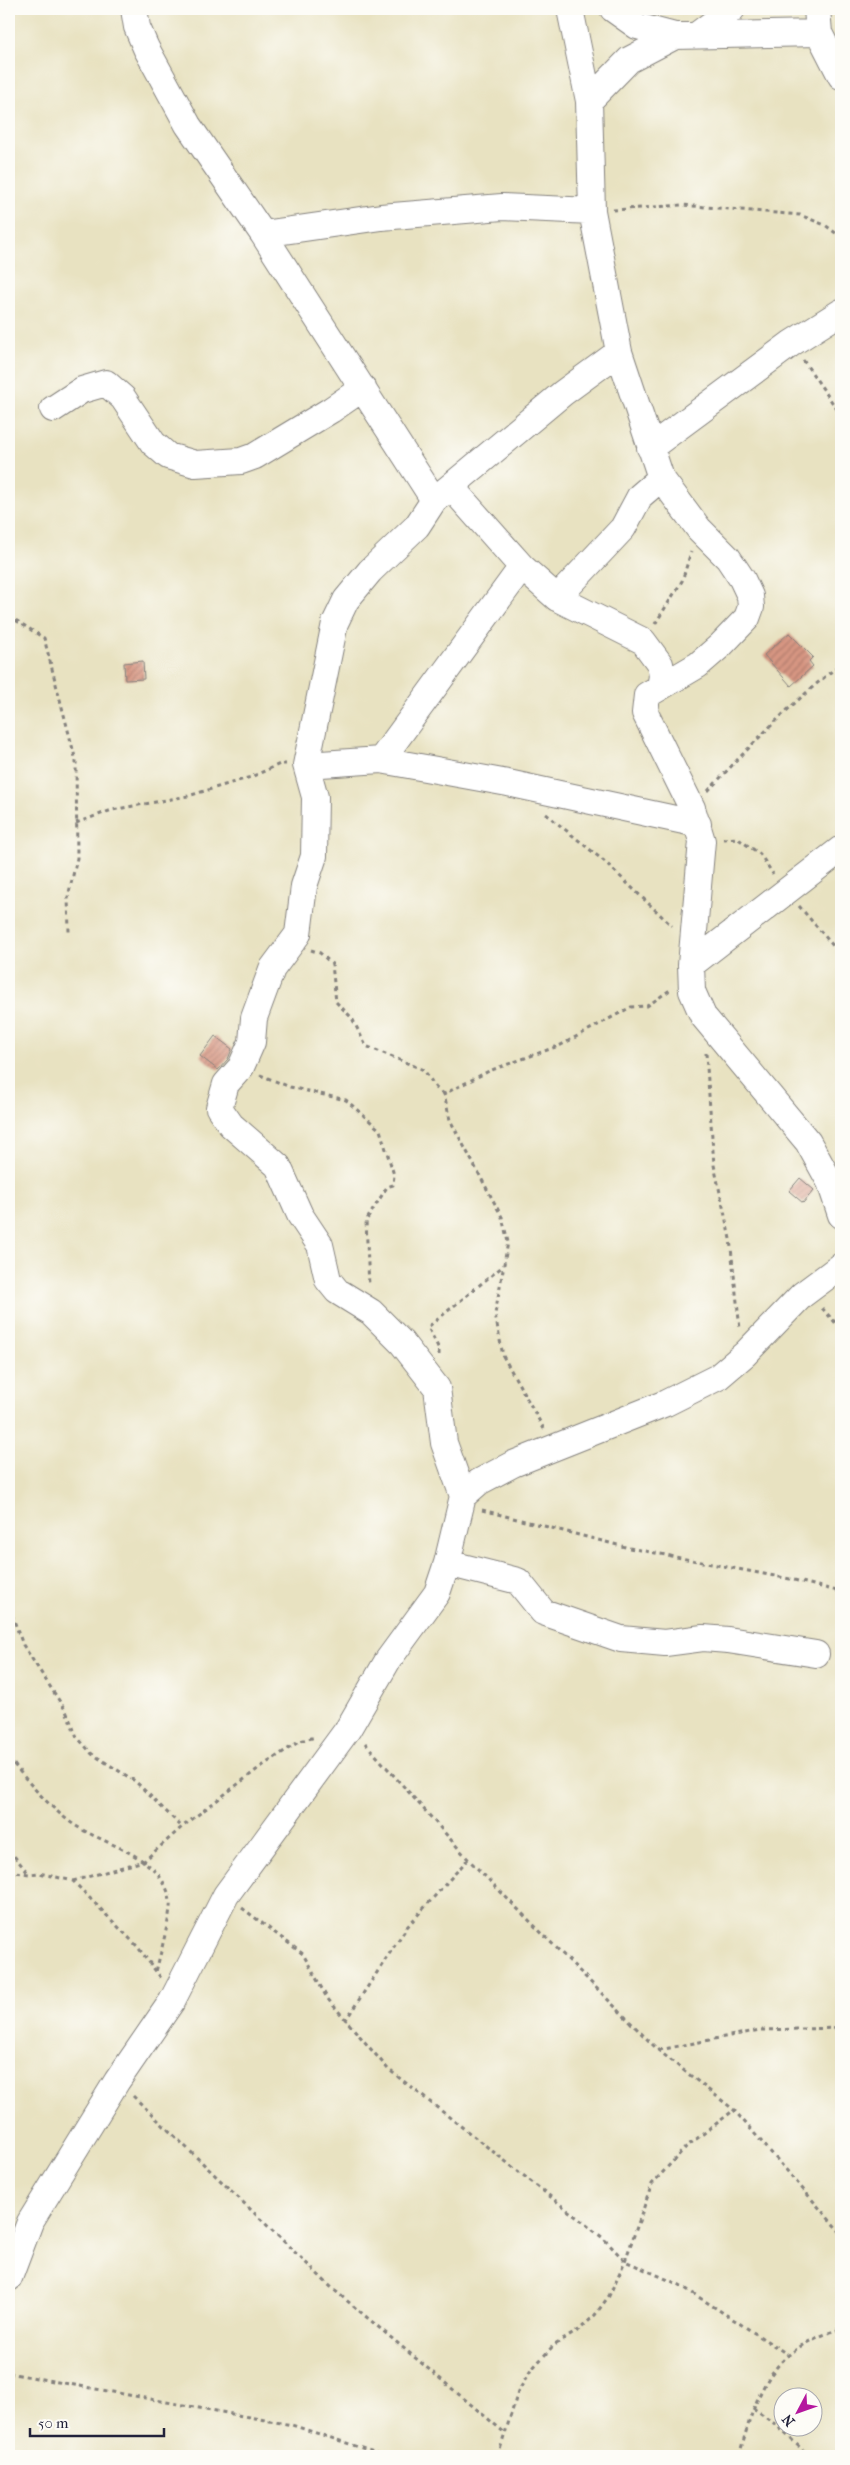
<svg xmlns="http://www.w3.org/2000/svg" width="850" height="2465" font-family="'IM FELL French Canon',serif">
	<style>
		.building { fill: url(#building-hatch) }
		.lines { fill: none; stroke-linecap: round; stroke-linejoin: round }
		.minor-casing { stroke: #85827e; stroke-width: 28 }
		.path { stroke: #85827e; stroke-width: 3; stroke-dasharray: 4 4; stroke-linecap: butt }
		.minor { stroke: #fff; stroke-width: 26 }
	</style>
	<defs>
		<pattern id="building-hatch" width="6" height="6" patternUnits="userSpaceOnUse" patternTransform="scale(1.25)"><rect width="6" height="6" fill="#d79682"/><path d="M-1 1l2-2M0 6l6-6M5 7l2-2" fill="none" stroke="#ae7a6c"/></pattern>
	</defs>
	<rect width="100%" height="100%" fill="#fdfcf7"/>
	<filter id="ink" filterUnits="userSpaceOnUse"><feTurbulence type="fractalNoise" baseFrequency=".02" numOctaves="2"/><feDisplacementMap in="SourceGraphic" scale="10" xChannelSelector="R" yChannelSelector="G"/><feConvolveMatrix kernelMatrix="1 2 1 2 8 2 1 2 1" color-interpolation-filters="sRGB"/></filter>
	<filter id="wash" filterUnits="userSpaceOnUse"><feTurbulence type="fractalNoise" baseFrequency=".0096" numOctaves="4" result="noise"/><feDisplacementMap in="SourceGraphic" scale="20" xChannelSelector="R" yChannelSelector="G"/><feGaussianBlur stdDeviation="1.12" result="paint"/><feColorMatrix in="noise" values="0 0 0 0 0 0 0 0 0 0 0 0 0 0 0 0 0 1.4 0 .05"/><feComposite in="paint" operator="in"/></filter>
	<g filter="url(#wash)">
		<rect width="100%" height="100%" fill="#e8e2c1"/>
		<g id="blocks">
			<path class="building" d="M789,633L813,657L809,661L813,666L791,686L764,655Z
				M143,661L144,679L125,680L124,663Z
				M215,1036L232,1049L228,1059L218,1070L200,1056Z
				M800,1178L814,1190L803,1203L789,1191Z"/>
		</g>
	</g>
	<g filter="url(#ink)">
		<use href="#blocks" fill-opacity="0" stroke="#85827e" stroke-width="1"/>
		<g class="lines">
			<g class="minor-casing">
				<path id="minor" d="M134,9L137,27L146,48L188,125L263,234L434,500L417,526L370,571L346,600L335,623L306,765L315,797L314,856L304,886L298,934L272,969L254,1018L252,1042L241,1067L226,1084L219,1108L231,1125L278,1166L300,1215L320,1245L328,1280L337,1291L371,1312L402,1343L437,1388L444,1443L463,1496
					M570,9L589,101L592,211L619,352L661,478L699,529L728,558L742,579L750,596L751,607L747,618L721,645L698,665L647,695L645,713L692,808L702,841L691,965L692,991L703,1016L808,1142L830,1182L841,1215
					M613,9L637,26L675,36L819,33
					M817,9L819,33L841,76
					M697,35L732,9
					M589,101L629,60L675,36
					M263,234L381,217L502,207L592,211
					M53,409L82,390L106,383L123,398L153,443L168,456L195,464L241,461L255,456L331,410L363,388
					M650,448L792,343L841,312
					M451,487L522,567L557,598L643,641L660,664L662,676L660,687
					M438,497L563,393L619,352
					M557,598L623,528L640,496L661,478
					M381,760L522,567
					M306,765L381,760L508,783L698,824
					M691,965L841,849
					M447,1563L518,1581L543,1612L621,1639L665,1643L703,1638L728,1640L816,1654
					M9,2278L30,2222L117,2081L172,2001L226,1895L348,1729L388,1660L437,1593L447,1563L463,1496L479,1482L513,1464L666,1403L718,1377L745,1354L802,1295L841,1266"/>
			</g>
			<path class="path" d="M613,210L682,205L800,215L825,225L841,237
				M803,360L841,415
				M9,616L44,638L76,761L77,858L68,897L69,932
				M655,624L682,581L691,552
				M708,791C750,746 793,701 841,664
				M546,814L604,861L672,926
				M76,823L112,810L188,796L251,777L280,764H286
				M723,839L737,838L760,854L773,874
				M799,906L841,955
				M311,950L320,953L332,964L336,1002L352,1018L366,1046L424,1070L436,1088L444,1094
				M706,1053L714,1165L730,1239L740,1329
				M260,1075L290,1087L346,1100L380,1130L394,1175L393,1185L387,1187L366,1221L369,1286
				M822,1308L841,1329
				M439,1355V1349L428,1327L503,1266
				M544,1429L503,1356L495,1314L508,1242L502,1217L450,1120L444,1094L489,1071L561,1045L631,1007L647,1006L670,990
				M482,1510L629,1548L790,1579L841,1592
				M9,1607L23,1645L66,1711L77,1737L92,1754L135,1781L182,1827
				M365,1743L468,1859L658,2050L734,2110L841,2233
				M9,1758C25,1779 51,1809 73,1824C105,1846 163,1855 170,1901C172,1912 159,1958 156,1972
				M9,1850L29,1874
				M9,1871L29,1874L39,1873L73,1881L137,1946L161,1978
				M73,1881L144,1861L182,1827L259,1768L300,1741L316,1737
				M242,1908L303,1954L327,1998L388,2069L603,2238L625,2261L680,2285L787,2354
				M345,2021L407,1927L468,1859
				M659,2050L760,2030L841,2028
				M133,2096L333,2289L505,2433
				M9,2373L292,2425L386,2456
				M753,2409L775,2424L806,2453L812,2456
				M498,2456L518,2392L531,2370L553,2346L579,2330L595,2315L609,2296L625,2261L652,2184L686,2147L734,2110
				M739,2456C757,2392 770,2349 841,2329"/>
			<use href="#minor" class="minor"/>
		</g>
	</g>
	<rect width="850" height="2465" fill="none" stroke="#fdfcf7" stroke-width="30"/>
	<g transform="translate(798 2412) rotate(229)"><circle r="24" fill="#fdfcf7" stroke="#a5a5ac"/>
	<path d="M0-4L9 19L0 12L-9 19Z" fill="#b5179e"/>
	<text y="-8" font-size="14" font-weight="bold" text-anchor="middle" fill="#22223b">N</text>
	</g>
	<path d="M30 2428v8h134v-8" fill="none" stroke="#22223b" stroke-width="2.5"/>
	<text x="38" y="2428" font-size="15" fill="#22223b" stroke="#fdfcf7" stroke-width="4" paint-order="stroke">50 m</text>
</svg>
